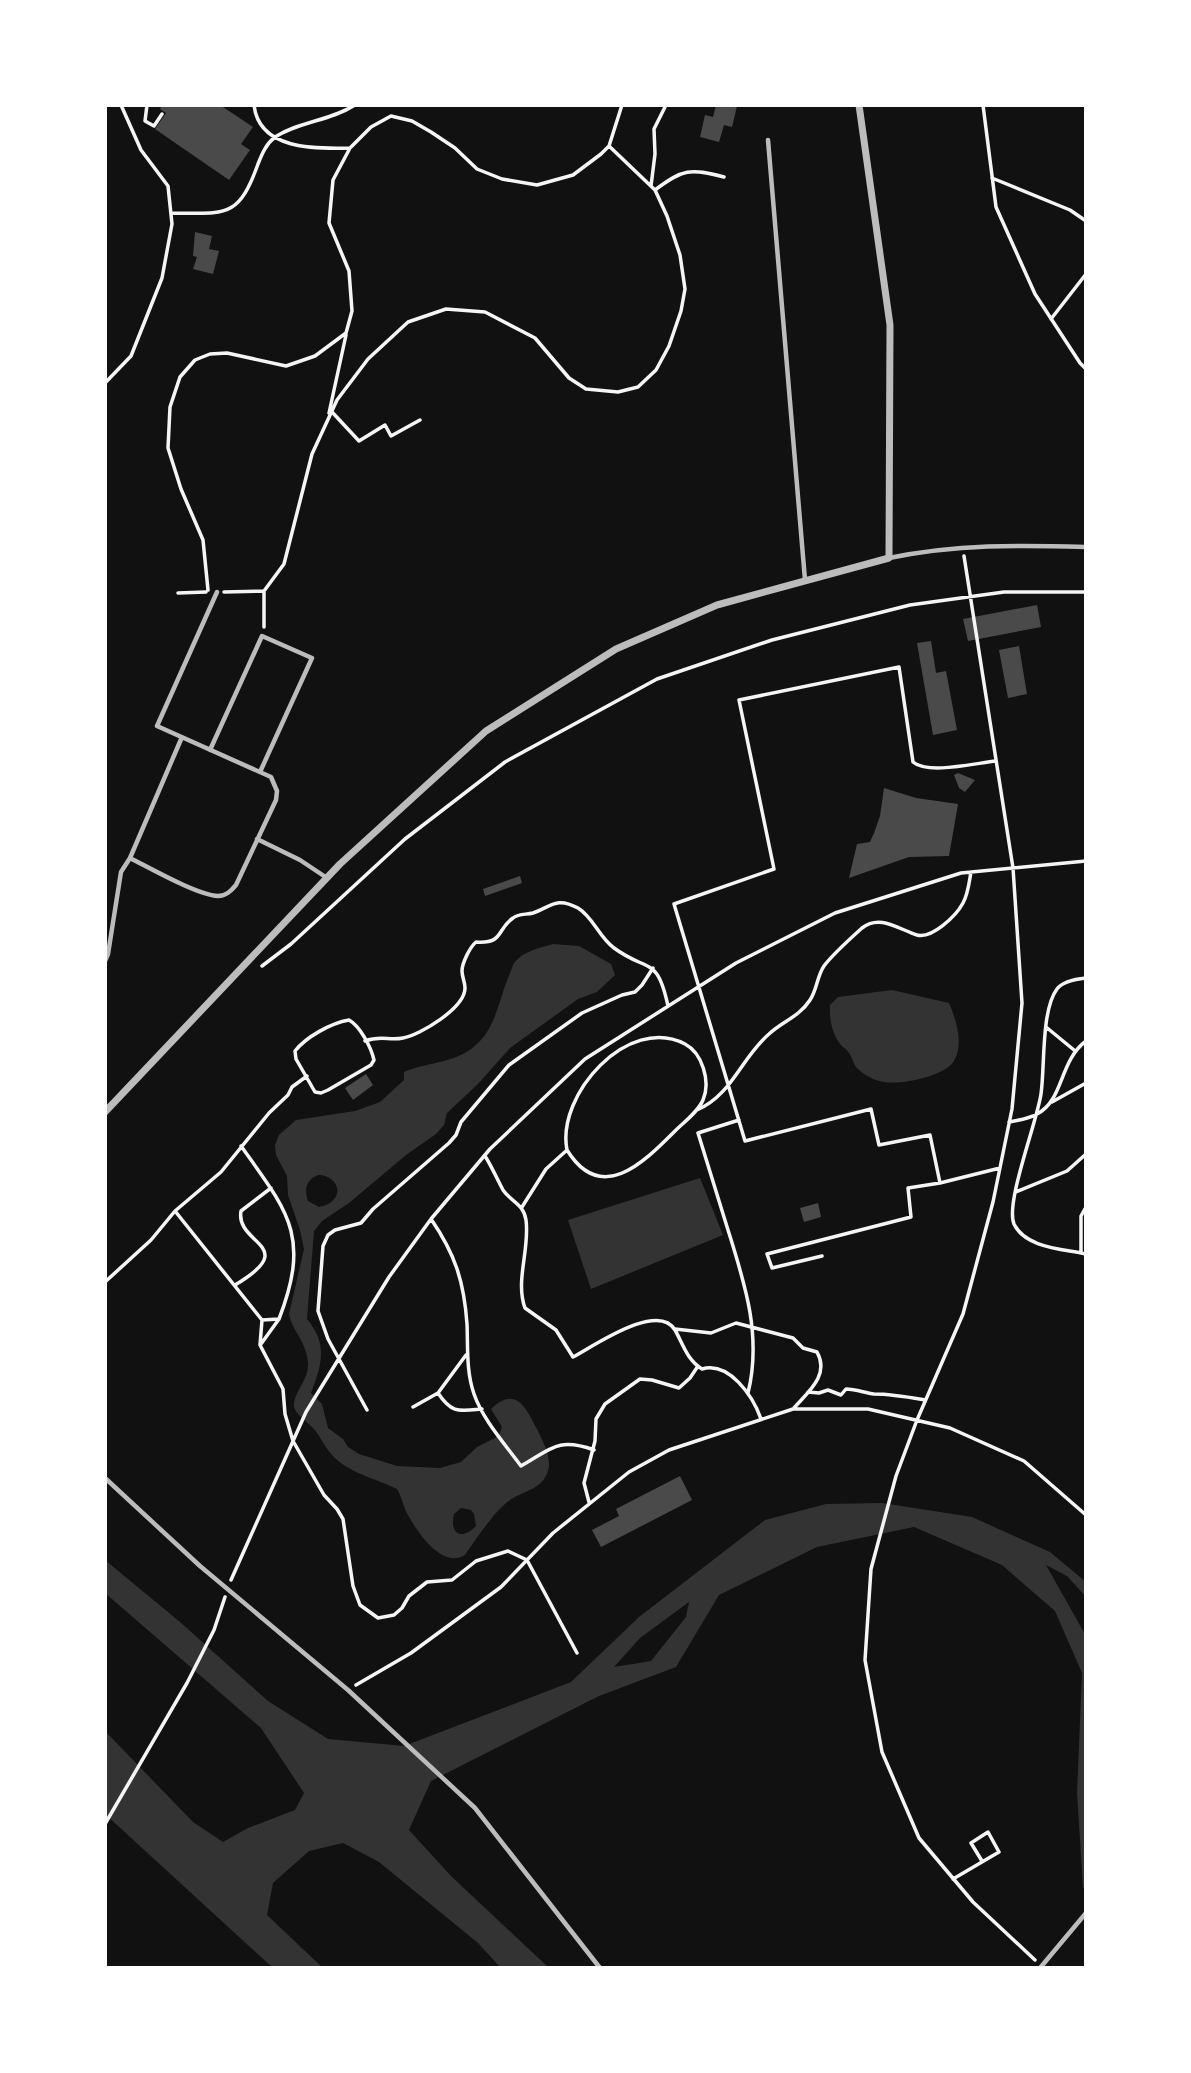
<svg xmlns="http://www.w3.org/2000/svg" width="1191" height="2073" font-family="'IBM Plex Sans',sans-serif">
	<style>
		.water { fill: #333; fill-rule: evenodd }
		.building { fill: #4a4a4a }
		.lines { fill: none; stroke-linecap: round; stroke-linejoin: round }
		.path { stroke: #f5f5f5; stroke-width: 3.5 }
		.service { stroke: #bcbcbc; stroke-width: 4.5 }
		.minor { stroke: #bcbcbc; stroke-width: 7 }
	</style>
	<rect width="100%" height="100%" fill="#111"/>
	<path class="water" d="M553,944L579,946L611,964L615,975L597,992L578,999L510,1048L478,1084L447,1113L444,1125L436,1134L406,1155L349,1203L322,1221L314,1231L307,1319C328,1344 322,1364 311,1393L322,1404L328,1428L343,1439L348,1447L359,1454L397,1466L440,1468L461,1462L477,1447L499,1436L502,1427L491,1409C516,1385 526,1408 537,1429C543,1442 552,1457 548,1471C542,1491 520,1491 506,1503C492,1515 476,1539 465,1555C442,1569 418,1533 408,1515C403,1507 402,1497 397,1489C377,1479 352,1474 335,1458C326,1450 321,1437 313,1428C307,1421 292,1413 294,1403C296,1389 309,1379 308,1363C307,1342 292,1331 289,1314L304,1249L300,1230L288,1195L287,1176L276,1155L275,1145L279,1135L296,1120L355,1111L380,1102L404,1080V1072C430,1061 458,1064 479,1042C496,1025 499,1000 508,978C510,974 512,967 514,963C523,951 540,948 553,944ZM318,1175C335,1175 345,1192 330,1203C327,1205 323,1206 319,1207L308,1201C304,1189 306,1180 318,1175ZM461,1508L471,1510L474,1514L476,1526C462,1541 449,1534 454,1514Z
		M892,990L949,1003C956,1019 964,1044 954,1061C945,1076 902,1085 884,1082C875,1081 862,1074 856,1067C853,1063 852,1057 849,1053C844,1046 847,1051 841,1045C832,1035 829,1018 830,1005L838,997Z
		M700,1178L723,1235L591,1289L568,1220Z
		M882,1503L972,1517L1050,1552L1086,1582V1597L1067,1576L1046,1565L1086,1636V1891L1083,1887L1077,1793L1082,1673L1055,1611L1002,1565L914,1527L817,1547L719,1595L676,1667L599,1696L431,1781L409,1830L451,1876L549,1968H501L478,1943L379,1862L343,1843L309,1851L273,1883L267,1915L323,1968H273L105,1814V1731L193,1822L223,1842L248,1828L295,1810L304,1793L261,1728L105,1593V1560L180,1622L268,1701L328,1739L404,1746L571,1682L639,1617L765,1520L826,1504ZM689,1602L686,1617L651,1661L614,1667L640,1638Z"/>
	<path class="building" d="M162,105H220L253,127L241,144L250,150L229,180L155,129L166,113L160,109Z
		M716,105L737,106L732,127L724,125L719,142L700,137L705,115L713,117Z
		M195,232L212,236L209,249L219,251L213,274L193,269L197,257L193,256Z
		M1037,605L1041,627L968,641L963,619Z
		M931,641L936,673L946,671L957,730L933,735L917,643Z
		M1019,646L1027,694L1008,698L999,650Z
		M958,773L975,780L965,792L959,788L954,775Z
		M884,788L916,798L958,804L949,856L909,857L849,878L857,844L870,842L874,833L880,816Z
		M520,876L522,883L485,896L483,889Z
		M366,1074L373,1085L353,1100L345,1088Z
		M818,1203L821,1217L804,1222L800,1208Z
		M680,1476L692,1500L601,1547L592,1530L619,1516L616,1509Z"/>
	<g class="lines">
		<path class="path" d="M147,105L145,121L154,126L162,114
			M254,105C259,150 315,149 350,148
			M983,105L996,207L1035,294L1080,363L1086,369
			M992,178L1070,210L1086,221
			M651,186L655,154L654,129L666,105
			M655,190C683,169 690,168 724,177
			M171,213C225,213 238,220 258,164C262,154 266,144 275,137C300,121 330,121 355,105
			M1051,319L1086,274
			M105,383L131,356L162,278L172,224L168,186L141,150L121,105
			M332,412L359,441L385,425L391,436L420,420
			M329,413L346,335
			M964,556L1013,868L1022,1003L1012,1109L993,1202L963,1314L917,1420L896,1476L871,1569L865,1660L882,1752L919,1838L973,1902L1035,1960
			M208,590L203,540L181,489L168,448L170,407L180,377L195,360L210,354L227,353L286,366L315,356L346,333L352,311L349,271L329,223L333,180L350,148L371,127L391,116L412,121L431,132L455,148L477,169L502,179L537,185L573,175L601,154L609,146L622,105
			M224,592L264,591
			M178,593L206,592
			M264,627V591L284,564L312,454L337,400L368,359L408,322L446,309L485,312L535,338L569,378L586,389L618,392L638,387L656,370L669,346L681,311L685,289L680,255L667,216L655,190L609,146
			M262,966L291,944L405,839L505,762L657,679L772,640L910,605L1004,592H1086
			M1086,978C1076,979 1063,981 1057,989C1041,1010 1045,1067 1041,1094C1037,1122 1005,1203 1014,1224C1025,1248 1064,1249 1086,1254
			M349,1020C360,1026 371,1047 374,1060L371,1065L328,1090L321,1093L315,1092L296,1059L295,1051C306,1037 331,1023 349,1020Z
			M1046,1027L1074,1050
			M365,1041C381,1035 389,1041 403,1038C420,1035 465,1008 465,988C465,982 462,977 462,971C462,963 470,947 476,942C504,944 496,930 513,918C519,913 526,915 533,913C551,907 556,896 578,908C593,917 599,937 614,948C648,973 657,955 668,1006
			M1052,1102L1086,1083
			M697,1110C732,1095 741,1058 769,1034C782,1022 800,1016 810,1000C817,990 817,976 824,966C832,955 852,937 862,928C880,914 898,929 917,935C932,939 956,916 963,903C968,894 969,883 971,872
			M739,1120L698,1133C708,1165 718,1198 728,1230C745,1284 762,1336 748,1393
			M1009,1122C1018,1120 1029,1119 1037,1114C1064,1100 1059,1061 1086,1041
			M241,1146C288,1212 311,1236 279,1319
			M485,1156C492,1167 497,1179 503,1190C511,1202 524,1204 526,1220C530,1249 515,1281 525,1308L556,1330L573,1357C594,1346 658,1301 675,1330C683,1344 687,1360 702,1369C729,1361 753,1396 761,1419
			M940,1183L930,1135L879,1145L871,1109L745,1141L674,904L774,869L739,700L899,667L913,762C928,775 976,763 996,761
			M1016,1192L1067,1171L1086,1154
			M522,1207L546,1169L567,1150C556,1095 628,1014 685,1044C702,1053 711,1081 703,1100C698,1112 684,1122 674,1132C643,1163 601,1205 567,1150
			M175,1211L262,1320L260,1345L283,1389L285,1414L293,1441L324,1495L337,1509L343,1519L353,1586L360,1605L378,1618L394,1615L402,1608L409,1596L427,1582L452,1580L476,1561L508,1551L527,1560L577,1653
			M431,1219C455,1254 464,1281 467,1324C468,1347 466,1371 474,1394C483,1420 505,1444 521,1466C551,1449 558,1437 594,1450
			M1081,1252V1216L1086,1207
			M822,1256L772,1268L767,1254L911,1217L908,1188L940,1183L1000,1168
			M105,1282L151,1240L175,1211L221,1172L269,1113L288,1095L292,1087L307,1076
			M235,1285C302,1245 235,1245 241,1211L271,1188
			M675,1329L711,1333L736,1323L793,1338L803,1348L817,1352C830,1375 808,1392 794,1408
			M261,1344L279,1319L262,1320
			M808,1392L819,1393L828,1390L841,1395L846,1389C856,1389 865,1393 874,1394C892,1394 908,1397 925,1400
			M438,1393C452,1414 459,1411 482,1409
			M413,1407L438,1393L466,1355
			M367,1410L328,1339L318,1311L323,1246L328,1235L335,1230L361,1223L373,1209L449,1143L456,1135L461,1122L509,1065L582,1013L622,995L635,992L642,985L653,968
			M589,1502L584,1483L595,1441L596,1419L605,1404L640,1379L652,1380L679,1388L690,1378L698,1366
			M231,1580L306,1412L389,1277L431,1219L490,1149L585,1059L736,963L835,913L961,873L1086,861
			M356,1685L411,1653L501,1587L553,1533L629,1472L669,1450L793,1409H868L950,1428L1024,1461L1086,1515
			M105,1824L187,1683L214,1630L225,1597
			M953,1879L999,1852L988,1832L971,1843L982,1861"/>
		<path class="service" d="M768,140L805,580
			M889,558C957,544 1018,545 1086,547
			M210,750L262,636L312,658L260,772
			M257,839L300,860L327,878
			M130,858L182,737
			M105,961L108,954L121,872L130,858C150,868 197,895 218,896C226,896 231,891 236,885L276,800L277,791L271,777L157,726L217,592
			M105,1478L200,1566L348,1690L475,1808L600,1968
			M1040,1968L1086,1913"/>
		<path class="minor" d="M105,1112L340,864L486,731L616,649L717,605L889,558L890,325L859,105"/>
	</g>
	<rect width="1191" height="2073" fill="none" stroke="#ffffff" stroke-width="214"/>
</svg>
